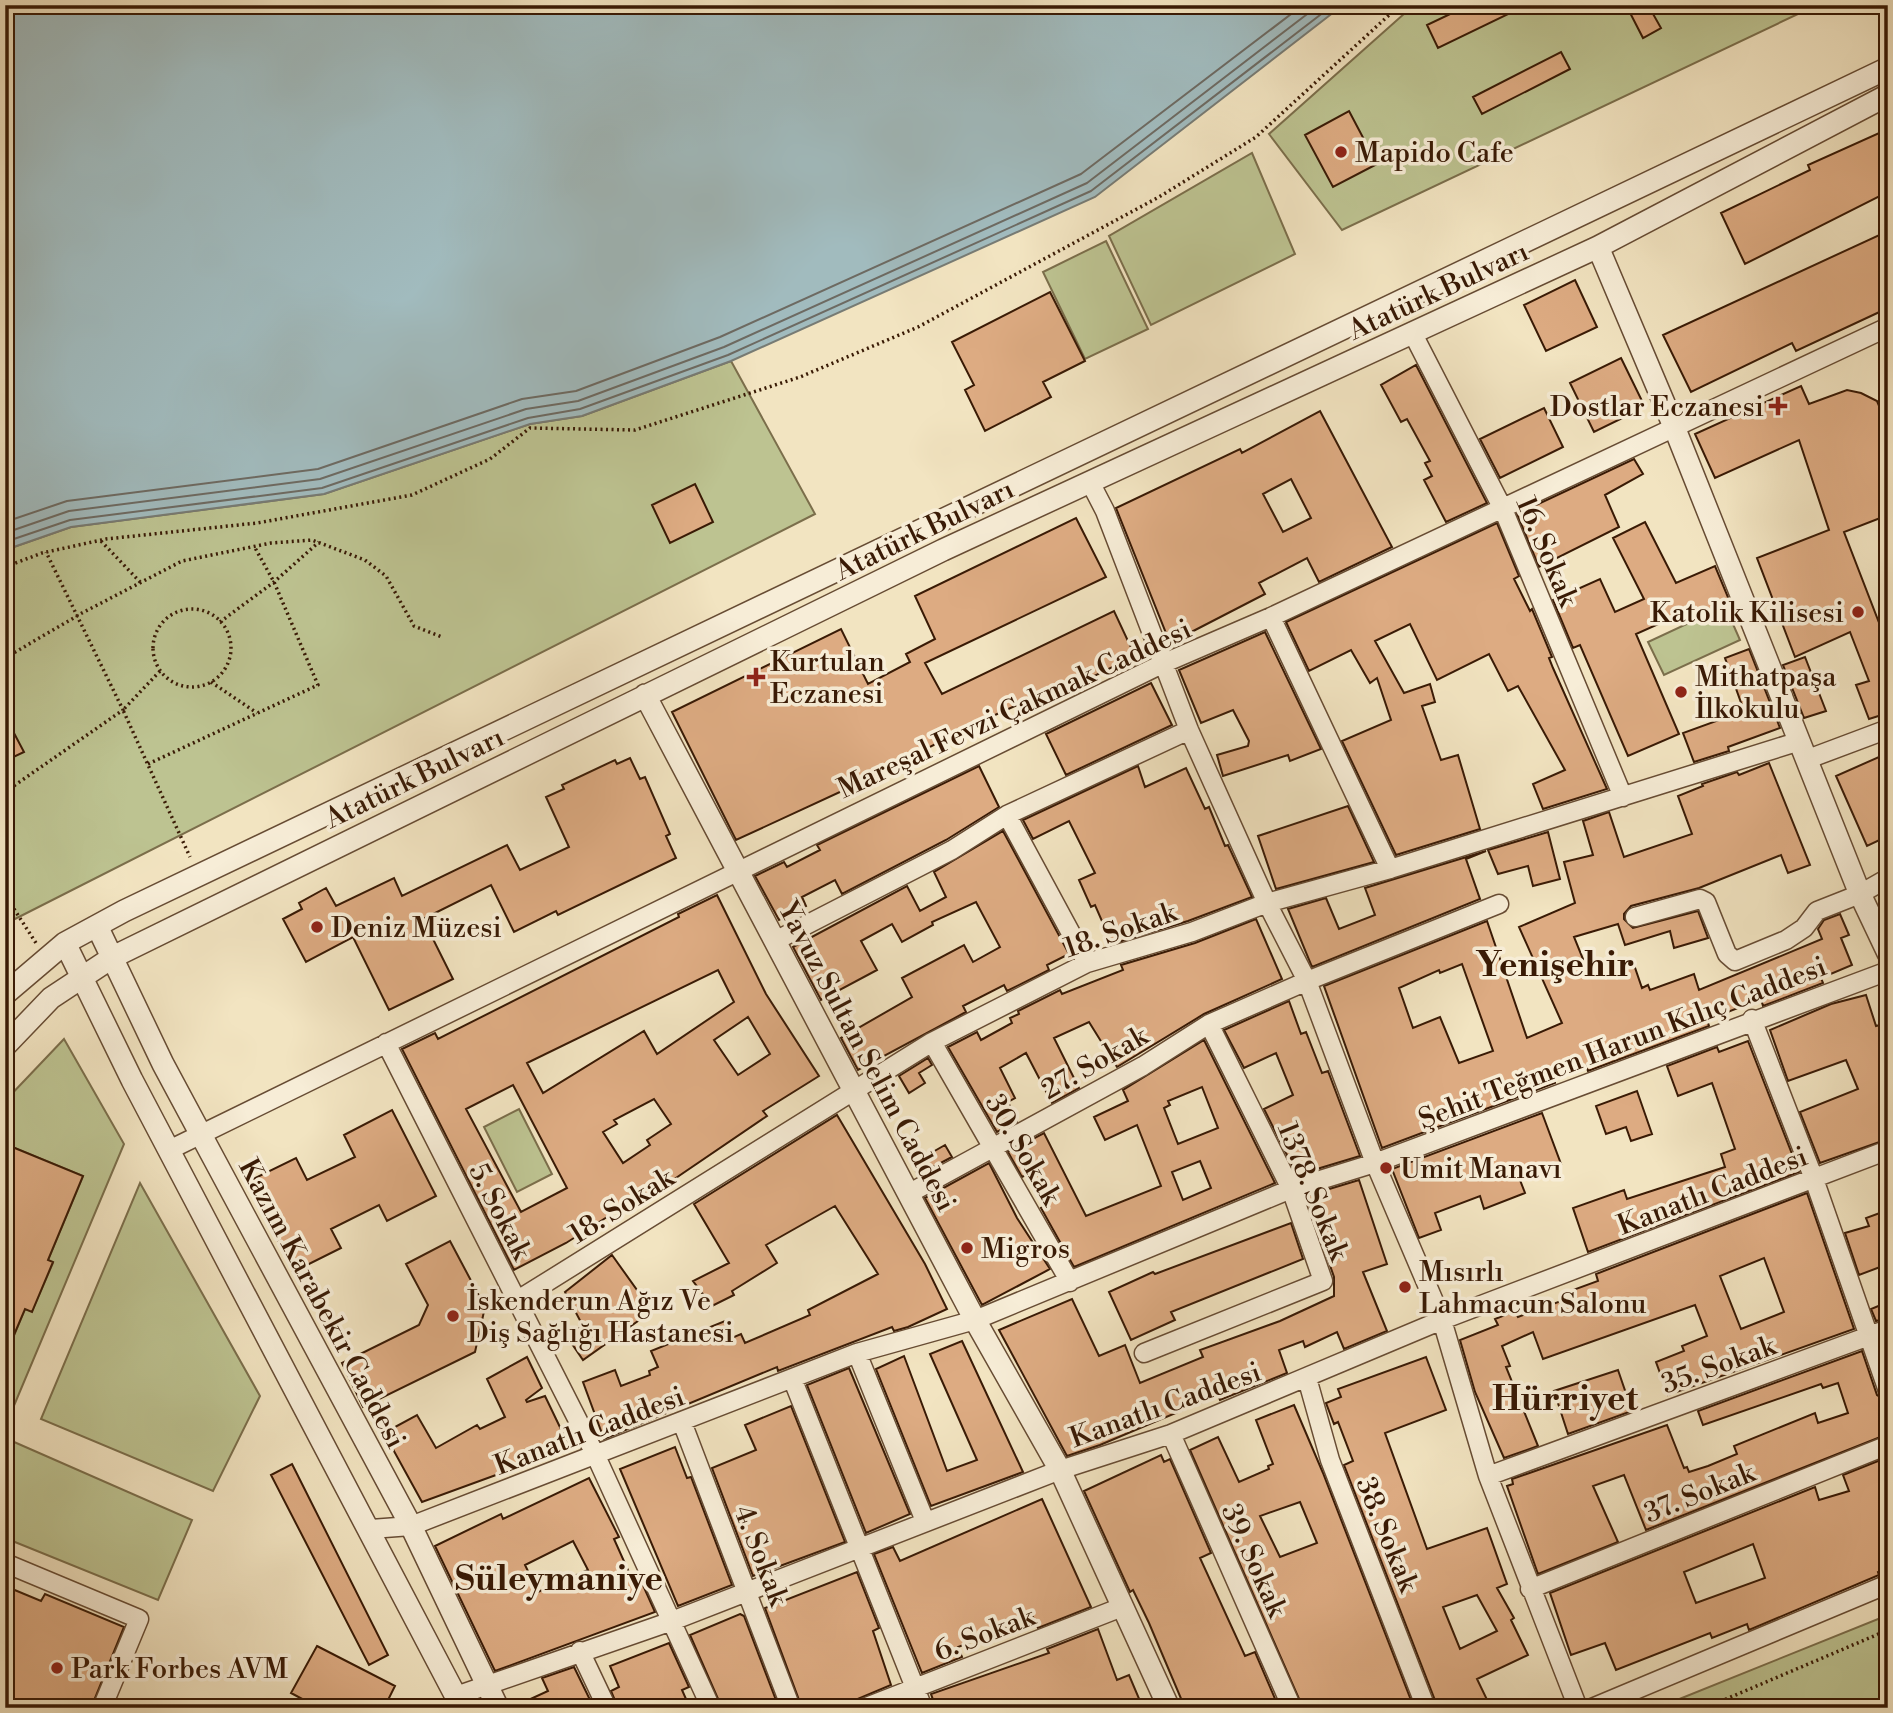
<svg xmlns="http://www.w3.org/2000/svg" width="1893" height="1713" font-family="'Libre Bodoni',serif">
	<style>
		.green { fill: #bdc391; stroke: #7b6e4b; stroke-width: 2 }
		.water { fill: #a1bbbe; stroke: #777b74; stroke-width: 2 }
		.lines { fill: none; stroke-linecap: round; stroke-linejoin: round }
		.shore { stroke: #6d6a62; stroke-width: 2 }
		.building { fill: #ddab82; stroke: #391a05; stroke-width: 2; fill-rule: evenodd }
		.minor-casing { stroke: #674c34; stroke-width: 21 }
		.tertiary-casing { stroke: #674c34; stroke-width: 24 }
		.path { stroke: #391a05; stroke-width: 3.5; stroke-dasharray: 2 3.5; stroke-linecap: butt }
		.minor { stroke: #f7edd7; stroke-width: 18 }
		.tertiary { stroke: #f7edd7; stroke-width: 21 }
		.poi-dot { fill: #8f2418; stroke: #f7edd7; stroke-width: 2.5 }
		.labels { text-anchor: middle; stroke-width: 7; stroke-linejoin: round; paint-order: stroke }
		.poi-label { font-size: 28px; fill: #391a05; stroke: #f7edd7; text-anchor: start }
		.street-label { font-size: 28px; fill: #391a05; stroke: #f7edd7 }
		.district-label { font-size: 35px; font-weight: bold; fill: #391a05; stroke: #f7edd7 }
	</style>
	<rect width="100%" height="100%" fill="#f2e4c1"/>
	<filter id="stains"><feTurbulence type="fractalNoise" baseFrequency=".00286" numOctaves="4"/><feColorMatrix values="0 0 0 0 .2 0 0 0 0 .09 0 0 0 0 .02 0 0 0 .5 -.17"/></filter>
	<radialGradient id="worn" r=".72"><stop offset=".6" stop-color="#630" stop-opacity="0"/><stop offset="1" stop-color="#630" stop-opacity=".3"/></radialGradient>
	<path class="green" d="M1414,5H1817L1342,230L1269,134Z
		M1252,153L1295,254L1151,325L1109,236Z
		M1106,241L1148,329L1085,359L1043,272Z
		M731,361L815,514L5,924V550L71,527L324,494L530,424L582,416Z
		M1725,606L1740,640L1664,675L1648,642Z
		M64,1039L124,1144L5,1427V1357L25,1309L32,1311L53,1263L48,1260L83,1176L5,1144V1101Z
		M519,1109L552,1174L517,1192L484,1127Z
		M140,1183L260,1396L213,1491L41,1419Z
		M5,1438L192,1520L158,1600L5,1538Z
		M1888,1615V1708H1657Z"/>
	<path class="water" d="M5,5H1343L1095,197L731,361L582,416L530,424L324,494L71,527L5,550Z"/>
	<g class="lines">
		<path class="shore" d="M5,522L67,501L318,469L522,399L576,391L720,337L1081,174L1303,5
			M5,533L69,511L320,479L526,409L578,401L724,347L1087,183L1319,5
			M5,542L70,520L322,488L528,418L580,409L728,355L1091,191L1333,5"/>
	</g>
	<path class="building" d="M1469,5H1527L1438,48L1427,25Z
		M1626,5H1648L1661,28L1643,38Z
		M1561,52L1570,69L1482,114L1473,97Z
		M1349,111L1377,164L1333,187L1305,135Z
		M1888,129V192L1745,264L1721,213L1810,170L1808,165Z
		M1888,231V308L1796,351L1792,343L1691,392L1663,335Z
		M1575,280L1597,327L1546,351L1524,305Z
		M1050,292L1085,361L1043,382L1051,397L985,431L965,390L974,385L952,342Z
		M1621,358L1645,407L1594,432L1570,383Z
		M1416,365L1487,503L1446,522L1424,480L1432,476L1425,463L1430,461L1407,419L1401,422L1381,385Z
		M1801,386L1809,404L1847,390L1861,393L1877,401L1888,427V515L1844,532L1888,646V713L1869,719L1856,685L1869,681L1850,632L1795,657L1757,558L1829,530L1799,440L1715,478L1695,434Z
		M1544,408L1563,447L1500,478L1480,439Z
		M1320,411L1392,547L1319,582L1307,558L1259,583L1265,594L1170,643L1116,508L1240,449L1242,453ZM1291,479L1311,518L1283,532L1263,494Z
		M1634,459L1643,474L1605,495L1619,527L1539,567L1517,514Z
		M695,484L713,522L670,543L652,505Z
		M1076,518L1106,577L925,663L942,694L1114,611L1135,656L1078,684L1075,679L975,724L855,785L736,840L672,712L841,629L868,684L910,662L906,654L935,639L915,596Z
		M1645,522L1676,583L1715,566L1730,602L1697,616L1694,608L1636,634L1679,734L1628,756L1580,645L1573,648L1553,600L1600,579L1615,612L1644,599L1613,538Z
		M1497,523L1519,576L1514,579L1530,611L1532,609L1552,657L1549,658L1553,668L1607,789L1543,809L1533,784L1565,770L1518,686L1508,691L1489,654L1437,680L1410,624L1375,641L1404,693L1430,684L1435,702L1422,706L1441,760L1458,755L1480,829L1396,855L1342,741L1391,720L1377,678L1370,683L1351,650L1309,671L1286,622Z
		M1265,632L1321,749L1290,761L1288,755L1223,776L1217,755L1248,746L1249,741L1233,710L1201,723L1179,670Z
		M1749,649L1780,728L1728,747L1729,751L1694,762L1683,733L1744,711L1725,658Z
		M1805,657L1826,711L1804,718L1783,665Z
		M1151,683L1172,725L1066,775L1046,734Z
		M5,716L24,752L5,761Z
		M1888,753V822L1881,825L1886,837L1867,846L1836,776Z
		M630,758L640,779L645,777L670,834L666,836L676,858L558,915L556,911L514,932L491,885L423,919L453,979L389,1010L353,937L306,962L283,919L302,909L299,903L326,888L336,906L394,878L402,896L507,845L520,870L569,847L546,797L564,789L562,785L615,760L617,764Z
		M1769,763L1810,865L1788,873L1781,855L1699,888L1631,906L1624,914V919L1633,928L1698,911L1708,938L1674,948L1670,931L1625,945L1618,924L1574,937L1589,974L1632,959L1642,988L1648,985L1650,990L1694,974L1699,990L1822,939L1818,929L1824,920L1840,914L1849,935L1841,938L1852,965L1821,978L1823,983L1763,1006L1761,999L1707,1020L1709,1026L1588,1071L1586,1065L1554,1079L1555,1083L1382,1148L1324,986L1487,921L1527,1038L1562,1023L1519,927L1575,903L1564,862L1593,855L1583,821L1609,812L1624,857L1692,834L1678,796L1703,786L1702,784L1737,772L1739,775ZM1462,964L1493,1051L1459,1063L1440,1017L1413,1028L1399,988L1439,970L1440,973Z
		M979,766L999,807L946,840L842,894L835,880L802,897L806,906L779,920L755,876L784,862L787,867L820,850L817,845Z
		M1138,766L1145,787L1186,768L1205,809L1209,807L1225,846L1228,845L1252,897L1188,921L1112,944L1095,905L1091,907L1079,880L1095,873L1069,821L1033,839L1023,820Z
		M1348,806L1374,862L1276,889L1258,836Z
		M1003,831L1069,954L1047,965L1049,970L1007,991L1004,985L963,1006L966,1012L858,1070L841,1038L912,997L902,978L964,945L973,962L1000,947L976,902L932,922L933,925L902,942L892,924L861,941L877,970L821,1000L793,947L907,886L920,911L946,897L934,872Z
		M1548,832L1560,879L1533,886L1528,866L1498,874L1488,850Z
		M1486,851L1466,859L1480,899L1312,967L1288,909L1326,898L1339,929L1375,915L1365,888Z
		M717,895L766,994L819,1076L763,1111L767,1116L648,1197L645,1193L566,1243L514,1270L402,1049L435,1033L438,1039L679,917L678,914ZM718,970L734,1002L657,1054L644,1031L543,1093L527,1063ZM748,1017L770,1054L738,1075L714,1040ZM513,1085L567,1188L521,1212L466,1109ZM654,1099L671,1124L647,1140L650,1145L623,1163L603,1132L617,1124L614,1120Z
		M1256,919L1282,979L1204,1014L1117,1067L1089,1022L1054,1038L1079,1088L1052,1103L1026,1053L1000,1068L1015,1098L1008,1102L1017,1122L997,1132L948,1047L977,1032L981,1040L1012,1023L1010,1018L1019,1014L1018,1011L1060,990L1062,994L1123,970L1121,965L1195,943Z
		M1866,995L1876,1026L1880,1025L1888,1044V1139L1820,1163L1800,1112L1858,1089L1846,1060L1788,1081L1770,1030L1831,1004Z
		M1289,1001L1301,1034L1306,1032L1322,1073L1328,1071L1360,1156L1297,1175L1264,1109L1293,1095L1276,1053L1244,1068L1224,1030Z
		M1204,1040L1275,1183L1074,1267L1041,1208L1047,1205L1030,1173L1022,1177L1008,1152L1044,1133L1086,1216L1161,1186L1137,1125L1105,1140L1094,1117L1128,1101L1123,1090ZM1202,1087L1218,1128L1178,1144L1164,1108L1170,1105L1168,1101ZM1200,1161L1211,1188L1183,1200L1172,1172Z
		M1748,1041L1799,1172L1588,1252L1573,1208L1624,1190L1627,1199L1725,1167L1721,1154L1735,1149L1712,1083L1678,1096L1667,1066L1717,1047L1719,1052Z
		M928,1058L932,1065L919,1073L925,1083L909,1093L899,1076Z
		M1637,1091L1652,1134L1631,1141L1626,1127L1606,1134L1596,1106Z
		M392,1110L436,1196L387,1221L379,1205L331,1229L341,1248L293,1272L249,1181L296,1158L307,1180L355,1157L344,1135Z
		M1542,1113L1561,1164L1520,1180L1525,1193L1484,1209L1480,1196L1435,1213L1441,1230L1419,1238L1392,1169Z
		M837,1115L925,1264L947,1309L908,1327L894,1331L892,1327L778,1371L777,1367L604,1439L583,1382L615,1370L621,1386L650,1375L649,1371L658,1367L651,1351L725,1321L732,1338L741,1334L745,1343L810,1315L808,1310L878,1274L835,1206L766,1245L777,1263L732,1291L734,1295L712,1306L693,1281L729,1263L694,1204Z
		M5,1144L83,1176L48,1260L53,1262L32,1312L25,1309L5,1356Z
		M945,1145L952,1157L918,1175L912,1164Z
		M989,1163L1017,1218L1050,1269L982,1305L925,1198Z
		M1359,1180L1387,1264L1363,1272L1387,1331L1344,1349L1337,1332L1305,1347L1303,1341L1279,1350L1287,1373L1220,1400L1218,1395L1100,1445L1067,1456L999,1330L1072,1299L1099,1356L1125,1345L1140,1383L1203,1357L1200,1350L1280,1321L1334,1296V1277L1306,1196Z
		M1807,1193L1854,1329L1668,1395L1656,1362L1684,1351L1682,1346L1707,1336L1695,1305L1543,1359L1533,1332L1502,1346L1510,1366L1506,1367L1538,1446L1504,1458L1475,1392L1460,1340L1498,1325L1495,1319L1515,1311L1518,1317L1564,1300L1562,1294L1598,1281L1596,1274ZM1764,1258L1784,1312L1741,1329L1720,1276Z
		M1888,1210V1264L1859,1275L1845,1233L1869,1226L1866,1218Z
		M1291,1223L1303,1259L1171,1312L1175,1320L1131,1340L1109,1292L1153,1272L1155,1274Z
		M450,1241L485,1307L475,1352L363,1407L342,1363L419,1325L428,1305L406,1264Z
		M612,1255L652,1311L583,1360L566,1335L583,1326L565,1292Z
		M1888,1302V1318L1876,1321L1871,1309Z
		M962,1341L1023,1472L931,1506L876,1369L904,1356L947,1471L977,1460L930,1354Z
		M1862,1351L1877,1395L1888,1402V1434L1646,1530L1624,1475L1593,1486L1618,1542L1538,1574L1507,1486L1513,1484L1512,1479L1667,1425L1684,1468L1687,1467L1689,1472L1708,1466L1737,1454L1734,1446L1815,1413L1818,1423L1848,1413L1838,1383L1823,1388L1821,1384L1703,1425L1698,1411Z
		M527,1357L542,1388L526,1400L527,1402L545,1396L570,1448L422,1502L384,1433L417,1415L436,1448L477,1425L480,1429L505,1417L487,1379Z
		M1426,1357L1446,1410L1385,1433L1427,1549L1487,1528L1507,1584L1497,1588L1514,1618L1511,1620L1528,1655L1477,1679L1491,1708H1438L1344,1465L1353,1461L1338,1422L1334,1424L1326,1403L1341,1397L1338,1389ZM1477,1595L1497,1631L1460,1649L1443,1607Z
		M849,1368L910,1514L866,1533L807,1385Z
		M1618,1370L1632,1411L1568,1434L1554,1391Z
		M1294,1405L1323,1473L1414,1708H1303L1190,1450L1218,1437L1239,1482L1269,1469L1268,1466L1273,1464L1256,1420ZM1300,1502L1317,1543L1280,1557L1260,1516Z
		M791,1406L845,1542L753,1576L712,1468L756,1450L745,1425Z
		M675,1447L687,1478L691,1477L732,1585L678,1606L620,1469Z
		M1161,1455L1164,1462L1170,1459L1211,1553L1200,1558L1245,1656L1255,1652L1279,1708H1185L1149,1623L1133,1590L1130,1592L1084,1491Z
		M1888,1457V1568L1878,1572L1879,1575L1749,1630L1747,1624L1712,1638L1710,1633L1616,1670L1605,1643L1571,1655L1550,1593L1815,1487L1819,1500L1849,1491L1843,1475ZM1753,1544L1765,1578L1696,1603L1684,1572Z
		M292,1464L388,1655L369,1665L271,1475Z
		M589,1478L619,1537L614,1539L631,1577L638,1574L655,1612L495,1671L435,1546L501,1514L503,1519ZM573,1541L588,1570L538,1592L525,1565Z
		M1042,1499L1091,1607L1038,1628L1033,1617L958,1647L962,1657L922,1673L874,1554L893,1547L900,1561Z
		M857,1572L879,1628L873,1631L891,1685L848,1703L850,1708H802L765,1608Z
		M5,1586L41,1601L45,1594L124,1627L91,1708H5Z
		M740,1614L744,1616L779,1708H722L690,1635Z
		M1098,1629L1117,1680L1129,1675L1143,1708H936L931,1694L1049,1653L1047,1649Z
		M669,1643L689,1687L682,1690L690,1708H618L611,1691L619,1687L610,1666Z
		M317,1646L395,1686L384,1708H319L291,1693Z
		M574,1667L594,1708H511L548,1691L542,1678Z"/>
	<g class="lines">
		<g class="minor-casing">
			<path id="minor" d="M1412,332L1503,509L1623,797
				M1090,482L1105,511L1189,730L1267,903L1307,981L1375,1163L1442,1320L1488,1476L1578,1708
				M1271,617L1390,869
				M1808,759L1888,729
				M1007,815L1087,963
				M1635,917L1700,899L1706,902L1727,954L1735,961L1786,940L1804,928L1817,911L1860,894L1888,878
				M775,941L952,850L1007,815L1189,730
				M1752,1019L1814,1179L1888,1391
				M932,1042L1070,1282
				M386,1043L596,1456L711,1708
				M169,1150L1162,664L1271,617L1888,327
				M908,1194L1143,1066L1209,1024L1307,981L1499,904
				M518,1300L932,1042L1087,963L1192,932L1267,903L1390,869L1800,741
				M857,1353L925,1521
				M1144,1353L1323,1281L1291,1189L1209,1024
				M792,1378L923,1708
				M1307,1378L1330,1460L1426,1708
				M682,1422L791,1708
				M1171,1434L1292,1708
				M1488,1476L1888,1329
				M371,1529L411,1526L857,1353L975,1320L1291,1189L1375,1163L1888,971
				M5,1563L139,1619L102,1708
				M1530,1589L1888,1445
				M580,1651L607,1708
				M456,1696L672,1621L1060,1470L1171,1434L1442,1320L1888,1150
				M864,1708L1122,1607
				M1592,1708L1888,1584"/>
		</g>
		<g class="tertiary-casing">
			<path id="tertiary" d="M1598,247L1675,429L1860,894L1888,953
				M645,695L975,1320L1060,1470L1169,1708
				M97,926L163,1064L411,1526L498,1708
				M65,943L132,1080L462,1708
				M5,994L65,943L124,911L1888,68
				M5,1046L51,998L113,957L943,550L1598,247L1888,95"/>
		</g>
		<path class="path" d="M101,541L141,583
			M5,567L42,553L106,539L257,523L412,495L490,459L530,428L635,430L800,377L918,327L1159,197L1256,137L1400,5
			M153 648a39 39 0 1 1 78 0a39 39 0 1 1-78 0Z
			M220,622L274,582L319,542
			M5,658L82,613L182,561L271,543L312,540L365,560L386,576L414,626L442,637
			M160,671L123,710L190,857
			M211,682L257,713
			M148,764L318,685L274,582L254,546
			M5,792L123,710L46,552
			M5,895L36,943
			M1705,1708L1888,1630"/>
		<use href="#minor" class="minor"/>
		<use href="#tertiary" class="tertiary"/>
	</g>
	<g class="poi-dot">
		<circle cx="1341" cy="152" r="7"/>
		<path d="M1774.5 395.5h7v7h7v7h-7v7h-7v-7h-7v-7h7z"/>
		<circle cx="1858" cy="612" r="7"/>
		<path d="M752.5 666.5h7v7h7v7h-7v7h-7v-7h-7v-7h7z"/>
		<circle cx="1681" cy="692" r="7"/>
		<circle cx="317" cy="927" r="7"/>
		<circle cx="1386" cy="1168" r="7"/>
		<circle cx="967" cy="1248" r="7"/>
		<circle cx="1405" cy="1287" r="7"/>
		<circle cx="453" cy="1316" r="7"/>
		<circle cx="57" cy="1668" r="7"/>
	</g>
	<g class="labels">
		<g class="poi-label">
			<text x="1355" y="162">Mapido Cafe</text>
			<text x="1764" y="416" text-anchor="end">Dostlar Eczanesi</text>
			<text x="1844" y="622" text-anchor="end">Katolik Kilisesi</text>
			<text x="770" y="671">Kurtulan<tspan x="770" dy="32">Eczanesi</tspan></text>
			<text x="1695" y="686">Mithatpaşa<tspan x="1695" dy="32">İlkokulu</tspan></text>
			<text x="331" y="937">Deniz Müzesi</text>
			<text x="1400" y="1178">Umit Manavı</text>
			<text x="981" y="1258">Migros</text>
			<text x="1419" y="1281">Mısırlı<tspan x="1419" dy="32">Lahmacun Salonu</tspan></text>
			<text x="467" y="1310">İskenderun Ağız Ve<tspan x="467" dy="32">Diş Sağlığı Hastanesi</tspan></text>
			<text x="71" y="1678">Park Forbes AVM</text>
		</g>
		<g class="street-label">
			<text transform="translate(1438 290) rotate(-25)" y="10">Atatürk Bulvarı</text>
			<text transform="translate(924 529) rotate(-26)" y="10">Atatürk Bulvarı</text>
			<text transform="translate(1548 551) rotate(67)" y="10">16. Sokak</text>
			<text transform="translate(1014 708) rotate(-25)" y="10">Mareşal Fevzi Çakmak Caddesi</text>
			<text transform="translate(414 777) rotate(-26)" y="10">Atatürk Bulvarı</text>
			<text transform="translate(1120 929) rotate(-19)" y="10">18. Sokak</text>
			<text transform="translate(1622 1042) rotate(-21)" y="10">Şehit Teğmen Harun Kılıç Caddesi</text>
			<text transform="translate(868 1056) rotate(62)" y="10">Yavuz Sultan Selim Caddesi</text>
			<text transform="translate(1094 1062) rotate(-30)" y="10">27. Sokak</text>
			<text transform="translate(1024 1149) rotate(60)" y="10">30. Sokak</text>
			<text transform="translate(1712 1190) rotate(-21)" y="10">Kanatlı Caddesi</text>
			<text transform="translate(1314 1191) rotate(68)" y="10">1378. Sokak</text>
			<text transform="translate(621 1205) rotate(-32)" y="10">18. Sokak</text>
			<text transform="translate(501 1211) rotate(63)" y="10">5. Sokak</text>
			<text transform="translate(323 1303) rotate(62)" y="10">Kazım Karabekir Caddesi</text>
			<text transform="translate(1718 1364) rotate(-20)" y="10">35. Sokak</text>
			<text transform="translate(1165 1404) rotate(-20)" y="10">Kanatlı Caddesi</text>
			<text transform="translate(589 1430) rotate(-21)" y="10">Kanatlı Caddesi</text>
			<text transform="translate(1699 1492) rotate(-22)" y="10">37. Sokak</text>
			<text transform="translate(1388 1534) rotate(68)" y="10">38. Sokak</text>
			<text transform="translate(762 1555) rotate(69)" y="10">4. Sokak</text>
			<text transform="translate(1255 1560) rotate(66)" y="10">39. Sokak</text>
			<text transform="translate(984 1633) rotate(-21)" y="10">6. Sokak</text>
		</g>
		<g class="district-label">
			<text x="1555" y="976">Yenişehir</text>
			<text x="1565" y="1410">Hürriyet</text>
			<text x="559" y="1590">Süleymaniye</text>
		</g>
	</g>
	<rect width="1893" height="1713" fill="none" stroke="#f2e4c1" stroke-width="28"/>
	<rect x="7" y="7" width="1879" height="1699" fill="none" stroke="#391a05" stroke-width="3.5"/>
	<rect x="14" y="14" width="1865" height="1685" fill="none" stroke="#391a05" stroke-width="2"/>
	<rect width="100%" height="100%" filter="url(#stains)"/>
	<rect width="100%" height="100%" fill="url(#worn)"/>
</svg>
